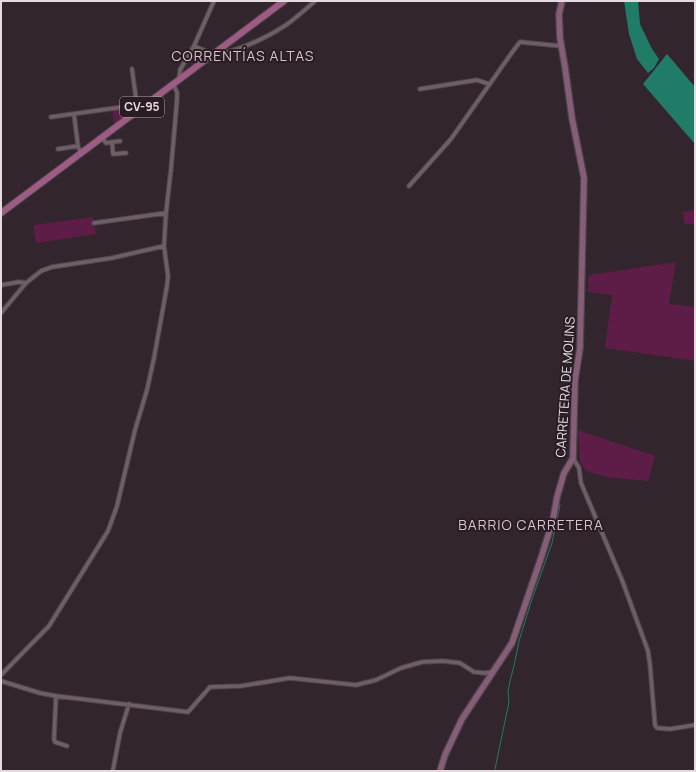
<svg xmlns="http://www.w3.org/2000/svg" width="696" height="772" font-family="Manrope,sans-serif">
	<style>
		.green { fill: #5d1d46 }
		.water { fill: #207c66 }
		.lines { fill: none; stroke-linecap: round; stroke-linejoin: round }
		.stream { stroke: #207c66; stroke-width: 1 }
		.street-casing { stroke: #4f434b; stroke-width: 5.5 }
		.secondary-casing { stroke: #4f434b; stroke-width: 8 }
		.primary-casing { stroke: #4f434b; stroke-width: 8 }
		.street { stroke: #6e5e67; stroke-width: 3.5 }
		.secondary { stroke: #865d76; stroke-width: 5.5 }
		.primary { stroke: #9e5c84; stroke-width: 6 }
		.labels { text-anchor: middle; stroke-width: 4; stroke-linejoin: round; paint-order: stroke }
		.shield { fill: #291c23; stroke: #aca2a7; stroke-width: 1 }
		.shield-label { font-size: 12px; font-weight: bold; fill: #e4dbe0 }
		.street-label { font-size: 13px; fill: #e4dbe0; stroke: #291c23 }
		.neighbourhood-label { font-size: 14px; letter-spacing: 1px; fill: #d7c4ce; stroke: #291c23 }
	</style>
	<rect width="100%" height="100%" fill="#33252d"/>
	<path class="green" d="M133,106V110L114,123L112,110Z
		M695,210V224H684L683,212Z
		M93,217L96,234L36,243L33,225Z
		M676,262L669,304L695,307V361L605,348L612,295L588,292L589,275Z
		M578,430L655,456L648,481L606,477L586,471L580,462Z"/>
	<path class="water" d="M624,1H638L640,24L652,49L659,59L654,68L648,73L637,59L629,34Z
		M667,54L695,87V144L643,84Z"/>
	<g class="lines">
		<path class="stream" d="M495,769L509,702L508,691L510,681L514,666L519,641L531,602L552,543L560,505"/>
		<g class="street-casing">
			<path id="street" d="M194,46L213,54
				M212,56C240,50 262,41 286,25C296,18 306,9 315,1
				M132,69L137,106
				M179,80L180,70L194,46L214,1
				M420,89L477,80L489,84
				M74,114L78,146L81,153
				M51,117L137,105
				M102,138L106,143L120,141
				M112,142L113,154L126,153
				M58,149L78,146
				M409,186L451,139L513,51L520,42L561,46
				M94,223L166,213
				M1,285L19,282L26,283
				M1,313L26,283L41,271L52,267L112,258L164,246
				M573,458L579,468L581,483L622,580L648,651L650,665L655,725L657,728L670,729L695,725
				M1,675L49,626L108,531L117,506L135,430L147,390L154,358L167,286L168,276L164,246L166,213L171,169L177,100V92L173,84
				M1,681L40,693L56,696L188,712L210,687L241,686L290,678L356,685L376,680L401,668L422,662L443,661L460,663L474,672L484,673L493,672
				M56,696L54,739L55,742L67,746
				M113,770L120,733L129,704"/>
		</g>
		<g class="secondary-casing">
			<path id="secondary" d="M440,771L445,755L462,719L512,643L541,558L553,520L557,497L564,473L573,458L575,380L580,348L584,178L572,118L565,67L560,38L559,14L562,1"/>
		</g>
		<g class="primary-casing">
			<path id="primary" d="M1,213L284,1"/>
		</g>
		<use href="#street" class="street"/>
		<use href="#secondary" class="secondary"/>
		<use href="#primary" class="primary"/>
	</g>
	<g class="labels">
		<rect class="shield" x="120" y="97" width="44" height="20" rx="3"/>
		<g class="shield-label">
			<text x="142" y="111">CV-95</text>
		</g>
		<g class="street-label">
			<text transform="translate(565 387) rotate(-86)" y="5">CARRETERA DE MOLINS</text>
		</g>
		<g class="neighbourhood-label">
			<text x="243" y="61">CORRENTÍAS ALTAS</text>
			<text x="531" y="530">BARRIO CARRETERA</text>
		</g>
	</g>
	<rect width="696" height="772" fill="none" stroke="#e4dbe0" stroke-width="4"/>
</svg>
